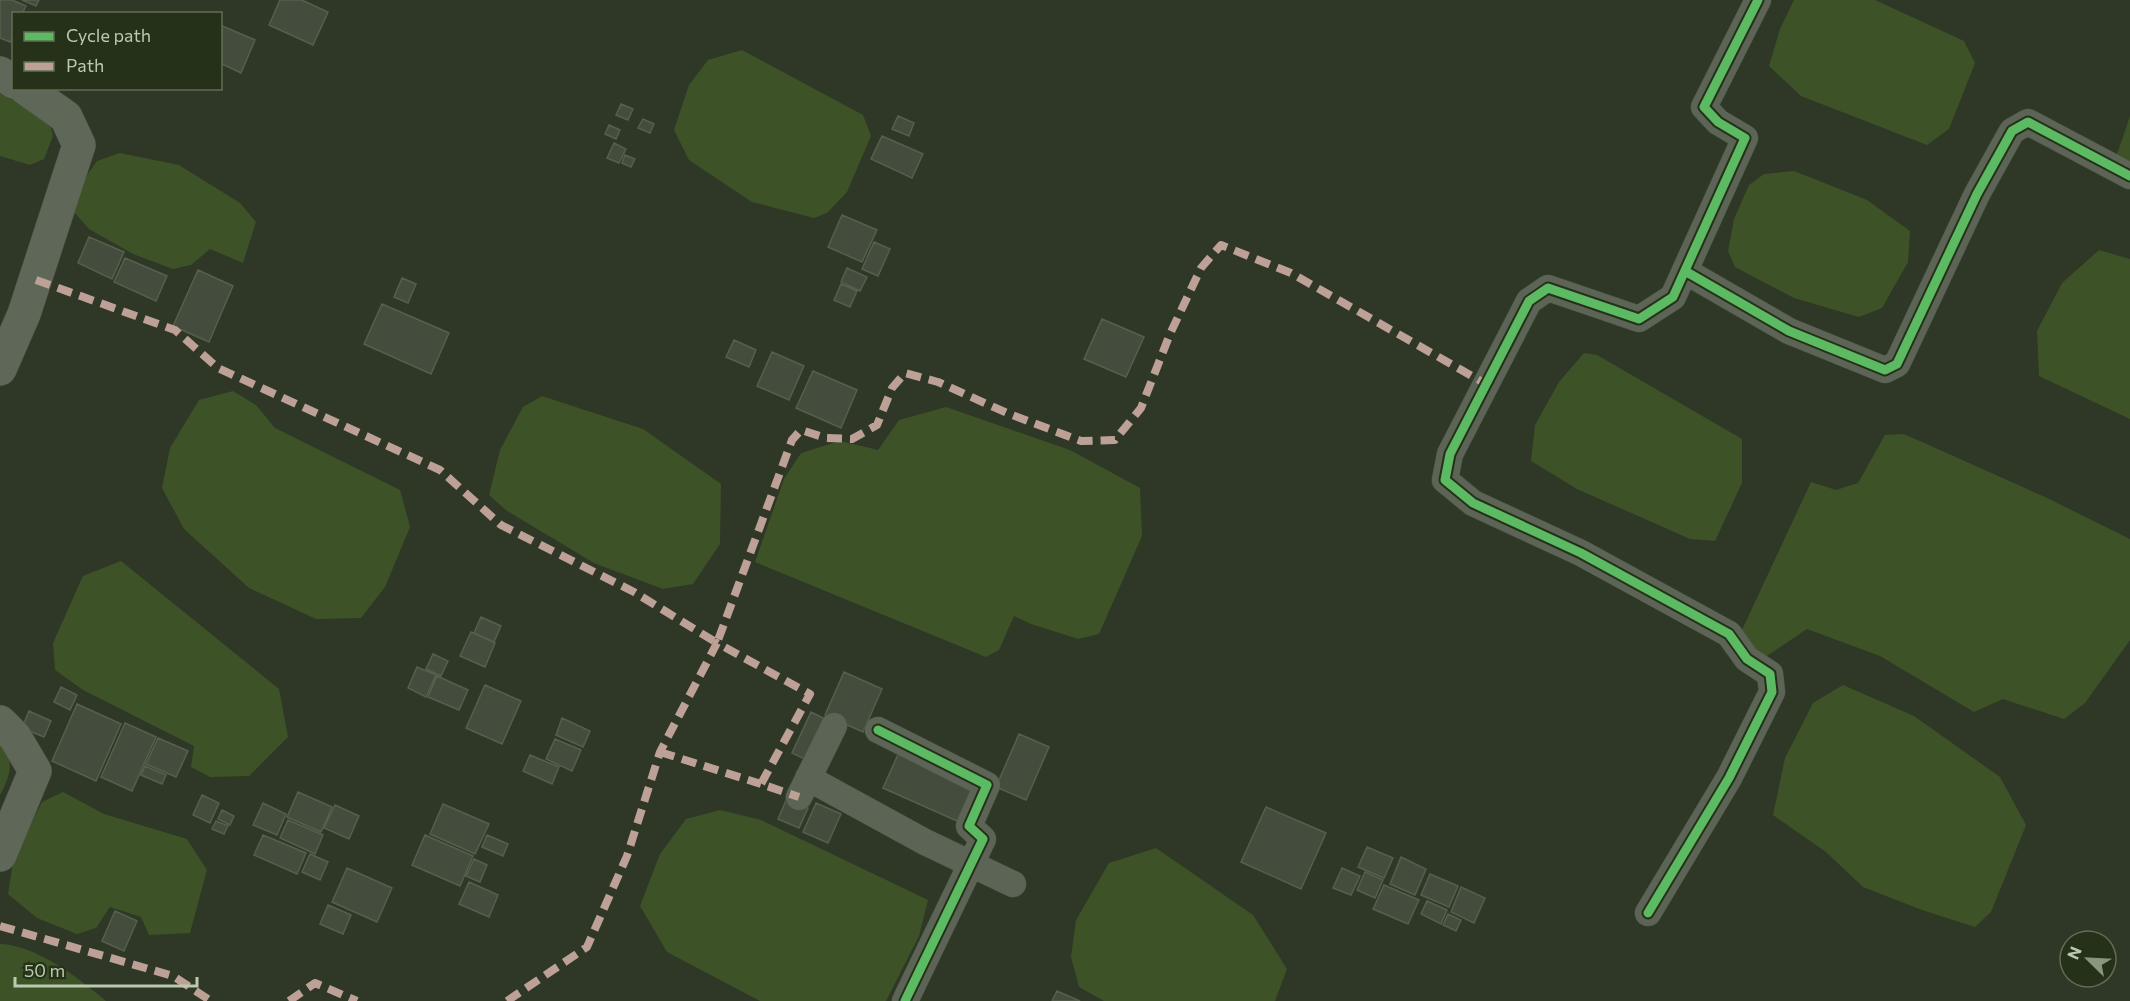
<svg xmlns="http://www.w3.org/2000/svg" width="2130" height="1001" font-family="Commissioner,sans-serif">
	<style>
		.water { fill: #3d5327 }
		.building { fill: #444c3d; stroke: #565f4e; stroke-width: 1.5 }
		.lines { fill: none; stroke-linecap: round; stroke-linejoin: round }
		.street-casing { stroke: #4b5145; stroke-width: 27 }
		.primary-casing { stroke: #4b5343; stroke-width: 34 }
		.street { stroke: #5c6456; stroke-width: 26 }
		.primary { stroke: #5f6759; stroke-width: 33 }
		.quiet { stroke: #bda197; stroke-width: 8; stroke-dasharray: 15 8; stroke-linecap: butt }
		.cycleway-casing { stroke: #253119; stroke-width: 13 }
		.cycleway { stroke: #5cba63; stroke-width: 9 }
	</style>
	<rect width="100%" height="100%" fill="#2f3726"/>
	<path class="water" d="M1794,0H1875L1964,41L1975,63L1949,129L1927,145L1801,96L1769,66L1780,29Z
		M742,50L863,115L871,136L847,192L827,213L814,218L752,202L689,160L674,130L689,85L708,60Z
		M0,89L49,120L53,136L44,159L30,165L0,156Z
		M2130,116V165L2115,160Z
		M120,153L179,165L240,203L256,222L243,263L210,249L191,265L173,269L133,254L89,229L73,211V195L97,161Z
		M1794,171L1867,200L1910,231L1908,262L1882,308L1859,317L1794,298L1735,267L1728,251L1734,219L1749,185L1764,174Z
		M2099,250L2130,259V419L2039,376L2037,331L2062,283Z
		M1584,353L1597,355L1742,439V483L1715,541L1690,539L1577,489L1531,461L1535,425L1559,382Z
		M233,391L256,405L275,428L400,490L410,527L385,587L361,618L316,619L249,588L184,529L162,488L170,448L199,400Z
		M542,396L643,429L721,484L720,544L693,584L663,589L594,563L507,511L489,495L500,450L523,407Z
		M946,407L1070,450L1140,488L1142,536L1099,634L1078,639L1031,624L1014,616L999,650L986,657L755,562L784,479L801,453L840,441L878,450L899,420Z
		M1904,434L2045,497L2130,539V640L2085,703L2064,719L2003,699L1974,712L1880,656L1807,629L1767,656L1746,650L1741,632L1811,482L1836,490L1858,483L1885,435Z
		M121,561L279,689L288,737L249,776L210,777L191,767L194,746L83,690L55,670L53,643L83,576Z
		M1843,685L1914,716L2000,777L2026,825L1991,912L1975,927L1922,910L1863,887L1826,852L1773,815L1785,758L1813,703Z
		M0,739C14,763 12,773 0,795Z
		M63,792L104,814L187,839L207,870L190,933L149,935L141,917L110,907L96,928L77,934L37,918L8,894L14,856L42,802Z
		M720,810L761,820L928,900L919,936L886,1001H760L667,952L640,906L660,854L686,819Z
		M1156,848L1253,915L1287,969L1275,1001H1104L1079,987L1071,957L1076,920L1109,863Z
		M0,944C36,945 79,978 106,1001H0Z"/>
	<path class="building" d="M0,0H12L26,6L22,14H14V33L10,42L0,38Z
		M22,0H39L36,6Z
		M280,0H302L328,12L313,45L269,25Z
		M220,25L255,40L241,73L220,63Z
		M621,104L633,109L628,120L616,115Z
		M898,116L914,123L909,136L892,129Z
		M643,119L654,124L650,133L638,128Z
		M609,125L620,130L616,139L605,134Z
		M882,136L923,154L912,178L871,159Z
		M614,143L626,149L619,163L607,158Z
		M625,155L635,159L631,167L622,163Z
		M842,215L877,230L862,262L828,247Z
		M89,237L124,252L112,279L78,263Z
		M874,242L890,249L878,276L862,269Z
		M125,258L167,276L156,301L114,282Z
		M847,268L867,277L860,291L841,282Z
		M198,270L233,286L209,342L173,326Z
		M402,278L416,284L408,303L394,297Z
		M841,284L857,291L850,307L834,300Z
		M382,304L449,333L431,374L364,344Z
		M1102,319L1144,337L1126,377L1084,359Z
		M734,340L756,350L749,367L726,357Z
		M772,352L804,366L789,400L757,386Z
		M813,371L857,390L841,428L796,408Z
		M481,617L501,626L494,642L474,633Z
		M471,632L495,643L485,667L460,656Z
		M433,654L448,661L441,676L426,669Z
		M417,667L436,675L426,697L408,688Z
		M844,672L882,689L863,732L825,715Z
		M437,676L468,690L459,710L428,697Z
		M485,685L521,701L502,744L466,728Z
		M61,687L77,695L70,710L54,702Z
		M77,704L121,724L96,781L52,761Z
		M29,711L51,721L44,737L22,728Z
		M811,712L831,722L811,762L792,753Z
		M562,718L590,731L583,747L556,735Z
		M125,723L156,737L132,791L101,777Z
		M1019,734L1049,747L1026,800L996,787Z
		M158,738L188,751L176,777L146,764Z
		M555,739L581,750L572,771L546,759Z
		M900,750L974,783L957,821L883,788Z
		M530,755L559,767L552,784L523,771Z
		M145,766L166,775L162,784L141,775Z
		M298,792L332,807L321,832L287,817Z
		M202,795L219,803L210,823L193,815Z
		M787,798L808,808L799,828L778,819Z
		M263,803L286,814L277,835L253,825Z
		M816,803L841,814L828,843L803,832Z
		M443,804L489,824L475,854L430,834Z
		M335,805L359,816L349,839L324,828Z
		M1266,807L1326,833L1301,889L1241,862Z
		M222,810L234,816L230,825L218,819Z
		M288,820L323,835L315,854L280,838Z
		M216,821L228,826L224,834L212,829Z
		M263,835L306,853L297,874L254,855Z
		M425,835L473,856L460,886L412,865Z
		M487,835L508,844L503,856L482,847Z
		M1367,847L1393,858L1384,878L1358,867Z
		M310,854L328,862L320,880L302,872Z
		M1401,857L1426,869L1415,895L1390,884Z
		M474,859L487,865L480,882L466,876Z
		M347,868L392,888L377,922L332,902Z
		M1342,868L1360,876L1351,895L1333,888Z
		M1365,872L1383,880L1375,898L1357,890Z
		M1430,874L1458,886L1449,907L1421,895Z
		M469,882L498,895L489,917L459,904Z
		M1384,885L1419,900L1408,924L1373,909Z
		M1461,887L1485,898L1474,923L1451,912Z
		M1427,901L1447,910L1441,924L1421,914Z
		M328,905L351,915L343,934L320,924Z
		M115,911L137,921L124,951L102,941Z
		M1448,914L1461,920L1456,931L1443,925Z
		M1057,991L1080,1001H1052Z"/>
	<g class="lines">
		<g class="street-casing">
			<path id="street" d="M1685,271L1789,331L1885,370L1897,364L1977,194L2012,131L2028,122L2130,176
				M878,730L987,785L969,826L983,839L905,1001
				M808,778L925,842L1013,884
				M799,797L834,726
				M1648,913L1729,778L1772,692L1770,674L1747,659L1729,634L1581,553L1473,503L1445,480L1450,454L1529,301L1548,288L1639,319L1673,297L1745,138L1718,122L1704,107L1758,0"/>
		</g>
		<g class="primary-casing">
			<path id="primary" d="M0,73L14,82
				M0,369L24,314L79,145L66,117L25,88
				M0,722L15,737L35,771L0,855"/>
		</g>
		<use href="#street" class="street"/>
		<use href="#primary" class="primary"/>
		<path class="quiet" d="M36,280L175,330L218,368L440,470L501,525L634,592L717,643L792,440L801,430L826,438L852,439L877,425L892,388L905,373L938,382L1007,413L1081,441L1115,440L1141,408L1170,334L1201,268L1221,245L1291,273L1486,384
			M660,752L761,784
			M0,926L173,976L211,1001
			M289,1001L315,983L357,1001
			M507,1001L587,947L627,856L660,752L717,643L810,694L761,784L799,797"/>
		<g class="cycleway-casing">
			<path id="cycleway" d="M1685,271L1789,331L1885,370L1897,364L1977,194L2012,131L2028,122L2130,176
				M878,730L987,785L969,826L983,839L905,1001
				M1648,913L1729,778L1772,692L1770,674L1747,659L1729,634L1581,553L1473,503L1445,480L1450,454L1529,301L1548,288L1639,319L1673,297L1745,138L1718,122L1704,107L1758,0"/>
		</g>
		<use href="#cycleway" class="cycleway"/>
	</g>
	<rect x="12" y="12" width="210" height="78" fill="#253119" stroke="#616e55" stroke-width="1.5"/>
	<rect x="24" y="32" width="30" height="9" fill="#5cba63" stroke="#616e55" stroke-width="1.5"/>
	<text x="66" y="42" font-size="18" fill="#bbc9af">Cycle path</text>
	<rect x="24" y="62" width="30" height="9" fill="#bda197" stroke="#616e55" stroke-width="1.5"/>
	<text x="66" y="72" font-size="18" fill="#bbc9af">Path</text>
	<g transform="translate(2088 959) rotate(294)"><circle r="28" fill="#253119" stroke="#616e55" stroke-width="1.5"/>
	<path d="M0-4.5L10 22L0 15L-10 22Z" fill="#8a967f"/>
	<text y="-9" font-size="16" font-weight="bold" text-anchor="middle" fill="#bbc9af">N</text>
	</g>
	<path d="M15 977v9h182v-9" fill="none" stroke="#bbc9af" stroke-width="3"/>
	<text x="24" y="977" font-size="18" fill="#bbc9af" stroke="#253119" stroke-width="4.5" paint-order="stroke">50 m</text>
</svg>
